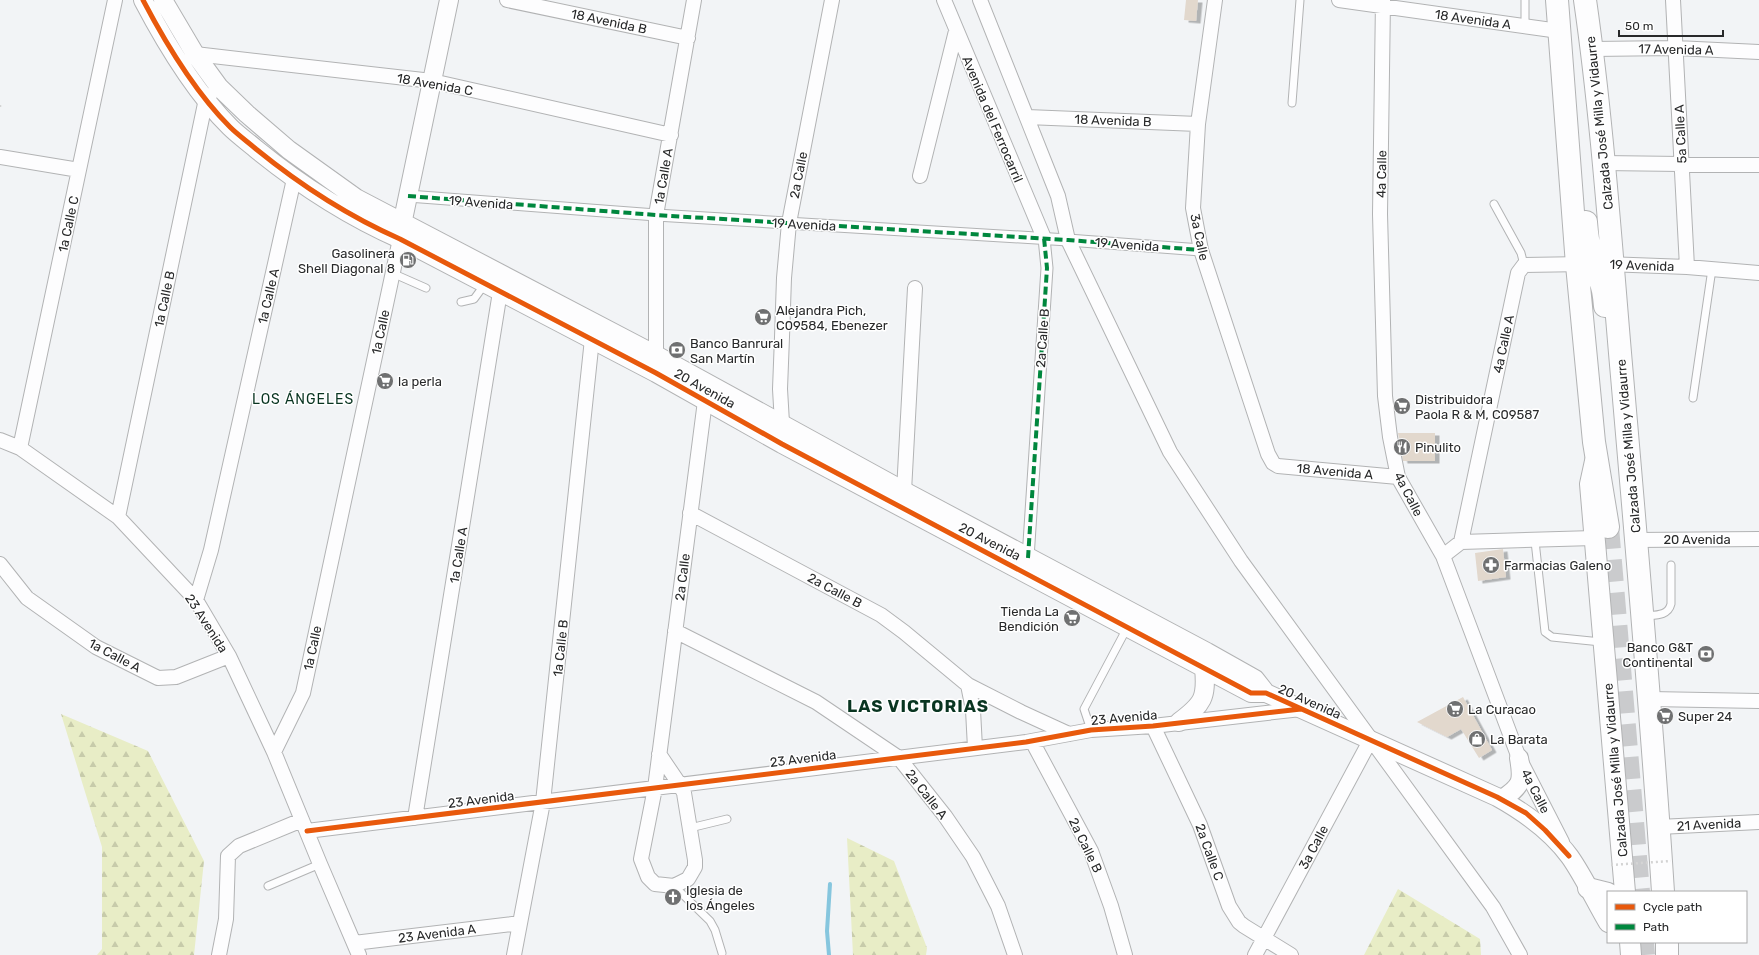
<svg xmlns="http://www.w3.org/2000/svg" width="1759" height="955" font-family="Rubik,sans-serif">
	<style>
		.forest { fill: url(#forest-firs) }
		.lines { fill: none; stroke-linecap: round; stroke-linejoin: round }
		.stream { stroke: #86c6de; stroke-width: 4 }
		.building { fill: #e2d8cd; filter: url(#shadow) }
		.trunk-tunnel { stroke: #cacbcd; stroke-width: 22; stroke-dasharray: 22 11; stroke-linecap: butt }
		.service-casing { stroke: #b2b3b4; stroke-width: 9 }
		.pedestrian-casing { stroke: #b2b3b4; stroke-width: 13 }
		.minor-casing { stroke: #b2b3b4; stroke-width: 16 }
		.tertiary-casing { stroke: #b2b3b4; stroke-width: 20 }
		.secondary-casing { stroke: #b2b3b4; stroke-width: 22 }
		.trunk-casing { stroke: #b2b3b4; stroke-width: 24 }
		.path { stroke: #d4d4d4; stroke-width: 2.5; stroke-dasharray: 2 3; stroke-linecap: butt }
		.service { stroke: #fdfdfe; stroke-width: 7 }
		.pedestrian { stroke: #fdfdfe; stroke-width: 11 }
		.minor { stroke: #fdfdfe; stroke-width: 14 }
		.tertiary { stroke: #fdfdfe; stroke-width: 18 }
		.secondary { stroke: #fdfdfe; stroke-width: 20 }
		.trunk { stroke: #fdfdfe; stroke-width: 22 }
		.path-bridge { stroke: #d4d4d4; stroke-width: 2.5; stroke-dasharray: 2 3; stroke-linecap: butt }
		.quiet { stroke: #00873e; stroke-width: 4; stroke-dasharray: 8 4; stroke-linecap: butt }
		.cycleway-casing { stroke: #fff; stroke-width: 8 }
		.cycleway { stroke: #e8590c; stroke-width: 5 }
		.labels { text-anchor: middle; stroke-width: 3; stroke-linejoin: round; paint-order: stroke }
		.street-label { font-size: 13px; fill: #28292a; stroke: #fff }
		.poi-label { font-size: 13px; fill: #28292a; stroke: #fff; text-anchor: start }
		.neighbourhood-label { font-size: 14px; letter-spacing: 1px; fill: #093521; stroke: #fff }
		.district-label { font-size: 17px; font-weight: bold; letter-spacing: 1px; fill: #093521; stroke: #fff }
	</style>
	<defs>
		<pattern id="forest-firs" width="22" height="20" patternUnits="userSpaceOnUse"><rect width="22" height="20" fill="#e8edc6"/><path d="M5 1l3.5 6h-7zM16 11l3.5 6h-7z" fill="#c7cbaa"/></pattern>
		<filter id="shadow"><feDropShadow dx="4.5" dy="2.5" stdDeviation="0" flood-color="#0004"/></filter>
	</defs>
	<rect width="100%" height="100%" fill="#f2f4f6"/>
	<path class="forest" d="M61,714L148,751L204,861L194,955H97L102,949V847Z
		M847,838L894,861L927,948L926,955H853Z
		M1398,889L1480,939L1481,955H1364Z"/>
	<g class="lines">
		<path class="stream" d="M829,955L827,931L830,884"/>
	</g>
	<path class="building" d="M1186,0H1198L1196,21L1184,20Z
		M1398,433H1435V461H1403Z
		M1503,549L1506,577L1478,581L1475,553Z
		M1463,697L1492,750L1479,758L1461,729L1447,737L1417,722Z"/>
	<g class="lines">
		<path class="trunk-tunnel" d="M1608,527L1639,892
			M1643,942L1644,955"/>
		<g class="service-casing">
			<path id="service" d="M1525,0V26
				M1292,103L1300,0
				M1494,204L1521,253L1524,265
				M392,273L426,288
				M461,302L474,299L485,284
				M1693,398L1712,269
				M1535,541L1545,632L1552,637L1601,642
				M1645,616C1656,615 1668,616 1671,604V565
				M1091,730L1084,709L1127,628
				M690,828L727,819
				M268,886L320,864
				M674,886L710,921L715,930L722,953"/>
		</g>
		<g class="pedestrian-casing">
			<path id="pedestrian" d="M408,196L656,215L1068,240L1201,250
				M1028,558L1047,268L1044,238"/>
		</g>
		<g class="minor-casing">
			<path id="minor" d="M507,0L688,38
				M944,0L1044,238
				M980,0L1058,196L1068,240L1170,452L1241,561L1493,907L1520,955
				M1215,0L1198,124L1193,208L1201,250L1268,454L1273,463L1278,466L1398,477
				M1339,0L1559,31
				M1383,0L1380,214L1385,396L1390,437L1398,477L1443,556L1519,758L1562,842
				M1673,0L1687,267
				M1592,49L1676,48L1759,52
				M195,54L432,81L671,135
				M1027,117L1198,124
				M0,157L79,170
				M1603,163L1759,165
				M920,176L956,31
				M1606,264L1687,267L1759,273
				M656,355V215L694,0
				M782,423L780,389L782,337L784,278L789,223L832,0
				M0,440L20,448L118,517L196,600L229,656L274,752L320,864L359,955
				M20,448L115,0
				M904,491L915,288
				M690,513L881,615L904,632L968,685L1021,712L1069,734
				M118,517L206,99L210,95
				M1636,540L1759,539
				M1461,542L1518,273L1524,265L1585,264
				M1443,556L1461,542L1594,538
				M0,564L27,598L96,647L158,678L176,677L229,656
				M196,600L211,550L294,179
				M675,631L816,702L899,758L945,816L973,857L998,906L1015,955
				M968,685L973,710L975,748
				M1650,699L1759,701
				M1153,726L1200,825L1229,906L1239,922L1244,926L1291,955
				M1032,741L1091,851L1111,906L1125,955
				M274,752L303,693L400,239
				M659,754L680,785L684,793L695,860V867L688,879L674,886L655,884L648,877L641,859L655,788L705,401
				M415,818L500,292
				M1659,827L1759,822
				M307,831L1026,742L1091,730L1153,726L1301,709
				M354,943L520,923
				M219,955L226,919L228,856L239,846L302,820
				M514,955L543,802L592,339
				M1255,955L1371,739"/>
		</g>
		<g class="tertiary-casing">
			<path id="tertiary" d="M143,0C165,42 197,94 230,127C238,135 248,142 256,149C299,184 348,216 400,239L656,373L782,444L1251,693H1266L1497,797C1524,812 1551,831 1570,857C1584,877 1595,901 1608,923
				M163,0L195,54L219,87L247,114L289,150L356,198L656,355L904,491L1207,652L1255,679L1266,693
				M400,234L449,0
				M1179,722C1203,704 1207,698 1204,668
				M1502,799C1522,786 1523,781 1519,758"/>
		</g>
		<g class="secondary-casing">
			<path id="secondary" d="M1595,461L1590,484L1625,892
				M1588,888L1608,893
				M1630,942L1631,955"/>
		</g>
		<g class="trunk-casing">
			<path id="trunk" d="M1557,0L1577,265L1594,442L1608,527
				M1585,0C1603,125 1611,251 1622,376C1637,548 1652,720 1663,892
				M1586,222C1588,245 1588,255 1612,264
				M1577,265C1601,273 1603,282 1605,306
				M1667,942V955"/>
		</g>
		<path class="path" d="M0,105V109"/>
		<use href="#service" class="service"/>
		<use href="#pedestrian" class="pedestrian"/>
		<use href="#minor" class="minor"/>
		<use href="#tertiary" class="tertiary"/>
		<use href="#secondary" class="secondary"/>
		<use href="#trunk" class="trunk"/>
		<path class="path-bridge" d="M1611,865L1671,861"/>
		<path class="quiet" d="M408,196L656,215L1068,240L1201,250
			M1028,558L1047,268L1044,238"/>
		<g class="cycleway-casing">
			<path id="cycleway" d="M143,0C165,42 197,94 230,127C238,135 248,142 256,149C299,184 348,216 400,239L656,373L782,444L1251,693H1266L1497,797L1526,813L1545,830L1569,856
				M307,831L1026,742L1091,730L1153,726L1301,709"/>
		</g>
		<use href="#cycleway" class="cycleway"/>
	</g>
	<defs>
		<g id="fuel-disc" transform="scale(0.9)"><circle r="9.5" fill="#6f7071" stroke="#fff"/><path d="M-5.5-6h7V0h2V4h1.3V-2.5L3-4.5l.8-.8L6-3V5H2.5V1h-1V6h-7ZM-4.2-4.7v3.2H.2V-4.7Z" fill="#fff"/></g>
		<g id="supermarket-disc" transform="scale(0.9)"><circle r="9.5" fill="#6f7071" stroke="#fff"/><path d="M-6-5.5h2.5l.6 2H6L4.5 2H-2.5L-4.4-4H-6ZM-1.5 3.2a1.3 1.3 0 1 0 .1 0ZM3 3.2a1.3 1.3 0 1 0 .1 0Z" fill="#fff"/></g>
		<g id="bank-disc" transform="scale(0.9)"><circle r="9.5" fill="#6f7071" stroke="#fff"/><path d="M-6-4H6V4H-6ZM0-2.3a2.3 2.3 0 1 0 0 4.6a2.3 2.3 0 1 0 0-4.6Z" fill="#fff"/></g>
		<g id="restaurant-disc" transform="scale(0.9)"><circle r="9.5" fill="#6f7071" stroke="#fff"/><path d="M-5-6h1v4h1v-4h1v4h1v-4h1v5L-1.5 .5V6h-2V.5L-5-1ZM5-6V6H3V1.5H1.5Q1.5-4 5-6Z" fill="#fff"/></g>
		<g id="pharmacy-disc" transform="scale(0.9)"><circle r="9.5" fill="#6f7071" stroke="#fff"/><path d="M-2-6h4v4h4v4h-4v4h-4v-4h-4v-4h4Z" fill="#fff"/></g>
		<g id="shop-disc" transform="scale(0.9)"><circle r="9.5" fill="#6f7071" stroke="#fff"/><path d="M-5-2.5h2.3a2.7 3.5 0 0 1 5.4 0H5L5.5 6h-11ZM-1.5-2.5h3a1.5 2.3 0 0 0-3 0Z" fill="#fff"/></g>
		<g id="church-disc" transform="scale(0.9)"><circle r="9.5" fill="#6f7071" stroke="#fff"/><path d="M-1.2-6h2.4v3.5h3.3v2.4h-3.3V6h-2.4V-.1h-3.3v-2.4h3.3Z" fill="#fff"/></g>
	</defs>
	<g fill-rule="evenodd">
		<use href="#fuel-disc" x="408" y="260"/>
		<use href="#supermarket-disc" x="763" y="317"/>
		<use href="#bank-disc" x="677" y="350"/>
		<use href="#supermarket-disc" x="385" y="381"/>
		<use href="#supermarket-disc" x="1402" y="406"/>
		<use href="#restaurant-disc" x="1402" y="447"/>
		<use href="#pharmacy-disc" x="1491" y="565"/>
		<use href="#supermarket-disc" x="1072" y="618"/>
		<use href="#bank-disc" x="1706" y="654"/>
		<use href="#supermarket-disc" x="1455" y="709"/>
		<use href="#supermarket-disc" x="1665" y="716"/>
		<use href="#shop-disc" x="1477" y="739"/>
		<use href="#church-disc" x="673" y="897"/>
	</g>
	<g class="labels">
		<g class="street-label">
			<text transform="translate(1473 19) rotate(8)" y="5">18 Avenida A</text>
			<text transform="translate(609 21) rotate(12)" y="5">18 Avenida B</text>
			<text transform="translate(1676 49) rotate(1)" y="5">17 Avenida A</text>
			<text transform="translate(435 84) rotate(10)" y="5">18 Avenida C</text>
			<text transform="translate(993 119) rotate(67)" y="5">Avenida del Ferrocarril</text>
			<text transform="translate(1113 120) rotate(2)" y="5">18 Avenida B</text>
			<text transform="translate(1599 123) rotate(-96)" y="5">Calzada José Milla y Vidaurre</text>
			<text transform="translate(1680 134) rotate(-93)" y="5">5a Calle A</text>
			<text transform="translate(1381 174) rotate(-89)" y="5">4a Calle</text>
			<text transform="translate(798 175) rotate(-79)" y="5">2a Calle</text>
			<text transform="translate(663 176) rotate(-80)" y="5">1a Calle A</text>
			<text transform="translate(481 202) rotate(4)" y="5">19 Avenida</text>
			<text transform="translate(68 224) rotate(-78)" y="5">1a Calle C</text>
			<text transform="translate(804 224) rotate(3)" y="5">19 Avenida</text>
			<text transform="translate(1200 237) rotate(78)" y="5">3a Calle</text>
			<text transform="translate(1127 244) rotate(4)" y="5">19 Avenida</text>
			<text transform="translate(1642 265) rotate(2)" y="5">19 Avenida</text>
			<text transform="translate(268 296) rotate(-77)" y="5">1a Calle A</text>
			<text transform="translate(164 299) rotate(-78)" y="5">1a Calle B</text>
			<text transform="translate(380 332) rotate(-78)" y="5">1a Calle</text>
			<text transform="translate(1042 338) rotate(-86)" y="5">2a Calle B</text>
			<text transform="translate(1503 344) rotate(-78)" y="5">4a Calle A</text>
			<text transform="translate(705 388) rotate(29)" y="5">20 Avenida</text>
			<text transform="translate(1628 446) rotate(-95)" y="5">Calzada José Milla y Vidaurre</text>
			<text transform="translate(1335 471) rotate(5)" y="5">18 Avenida A</text>
			<text transform="translate(1409 494) rotate(63)" y="5">4a Calle</text>
			<text x="1697" y="544">20 Avenida</text>
			<text transform="translate(990 541) rotate(27)" y="5">20 Avenida</text>
			<text transform="translate(458 555) rotate(-81)" y="5">1a Calle A</text>
			<text transform="translate(682 577) rotate(-83)" y="5">2a Calle</text>
			<text transform="translate(835 590) rotate(28)" y="5">2a Calle B</text>
			<text transform="translate(207 623) rotate(57)" y="5">23 Avenida</text>
			<text transform="translate(312 648) rotate(-78)" y="5">1a Calle</text>
			<text transform="translate(560 648) rotate(-84)" y="5">1a Calle B</text>
			<text transform="translate(115 655) rotate(28)" y="5">1a Calle A</text>
			<text transform="translate(1310 701) rotate(24)" y="5">20 Avenida</text>
			<text transform="translate(1124 717) rotate(-5)" y="5">23 Avenida</text>
			<text transform="translate(803 758) rotate(-7)" y="5">23 Avenida</text>
			<text transform="translate(1615 770) rotate(-95)" y="5">Calzada José Milla y Vidaurre</text>
			<text transform="translate(1536 791) rotate(63)" y="5">4a Calle</text>
			<text transform="translate(927 794) rotate(52)" y="5">2a Calle A</text>
			<text transform="translate(481 799) rotate(-7)" y="5">23 Avenida</text>
			<text transform="translate(1709 824) rotate(-3)" y="5">21 Avenida</text>
			<text transform="translate(1086 845) rotate(64)" y="5">2a Calle B</text>
			<text transform="translate(1313 847) rotate(-62)" y="5">3a Calle</text>
			<text transform="translate(1210 852) rotate(70)" y="5">2a Calle C</text>
			<text transform="translate(437 933) rotate(-7)" y="5">23 Avenida A</text>
		</g>
		<g class="poi-label">
			<text x="395" y="258" text-anchor="end">Gasolinera<tspan x="395" dy="15">Shell Diagonal 8</tspan></text>
			<text x="776" y="315">Alejandra Pich,<tspan x="776" dy="15">C09584, Ebenezer</tspan></text>
			<text x="690" y="348">Banco Banrural<tspan x="690" dy="15">San Martín</tspan></text>
			<text x="398" y="386">la perla</text>
			<text x="1415" y="404">Distribuidora<tspan x="1415" dy="15">Paola R &amp; M, C09587</tspan></text>
			<text x="1415" y="452">Pinulito</text>
			<text x="1504" y="570">Farmacias Galeno</text>
			<text x="1059" y="616" text-anchor="end">Tienda La<tspan x="1059" dy="15">Bendición</tspan></text>
			<text x="1693" y="652" text-anchor="end">Banco G&amp;T<tspan x="1693" dy="15">Continental</tspan></text>
			<text x="1468" y="714">La Curacao</text>
			<text x="1678" y="721">Super 24</text>
			<text x="1490" y="744">La Barata</text>
			<text x="686" y="895">Iglesia de<tspan x="686" dy="15">los Ángeles</tspan></text>
		</g>
		<g class="neighbourhood-label">
			<text x="303" y="404">LOS ÁNGELES</text>
		</g>
		<g class="district-label">
			<text x="918" y="712">LAS VICTORIAS</text>
		</g>
	</g>
	<rect x="1607" y="891" width="140" height="52" fill="#ffffff" stroke="#a9a9aa"/>
	<rect x="1615" y="904" width="20" height="6" fill="#e8590c" stroke="#a9a9aa"/>
	<text x="1643" y="911" font-size="12" fill="#28292a">Cycle path</text>
	<rect x="1615" y="924" width="20" height="6" fill="#00873e" stroke="#a9a9aa"/>
	<text x="1643" y="931" font-size="12" fill="#28292a">Path</text>
	<path d="M1619 30v6h104v-6" fill="none" stroke="#28292a" stroke-width="2"/>
	<text x="1625" y="30" font-size="12" fill="#28292a" stroke="#ffffff" stroke-width="3" paint-order="stroke">50 m</text>
</svg>
